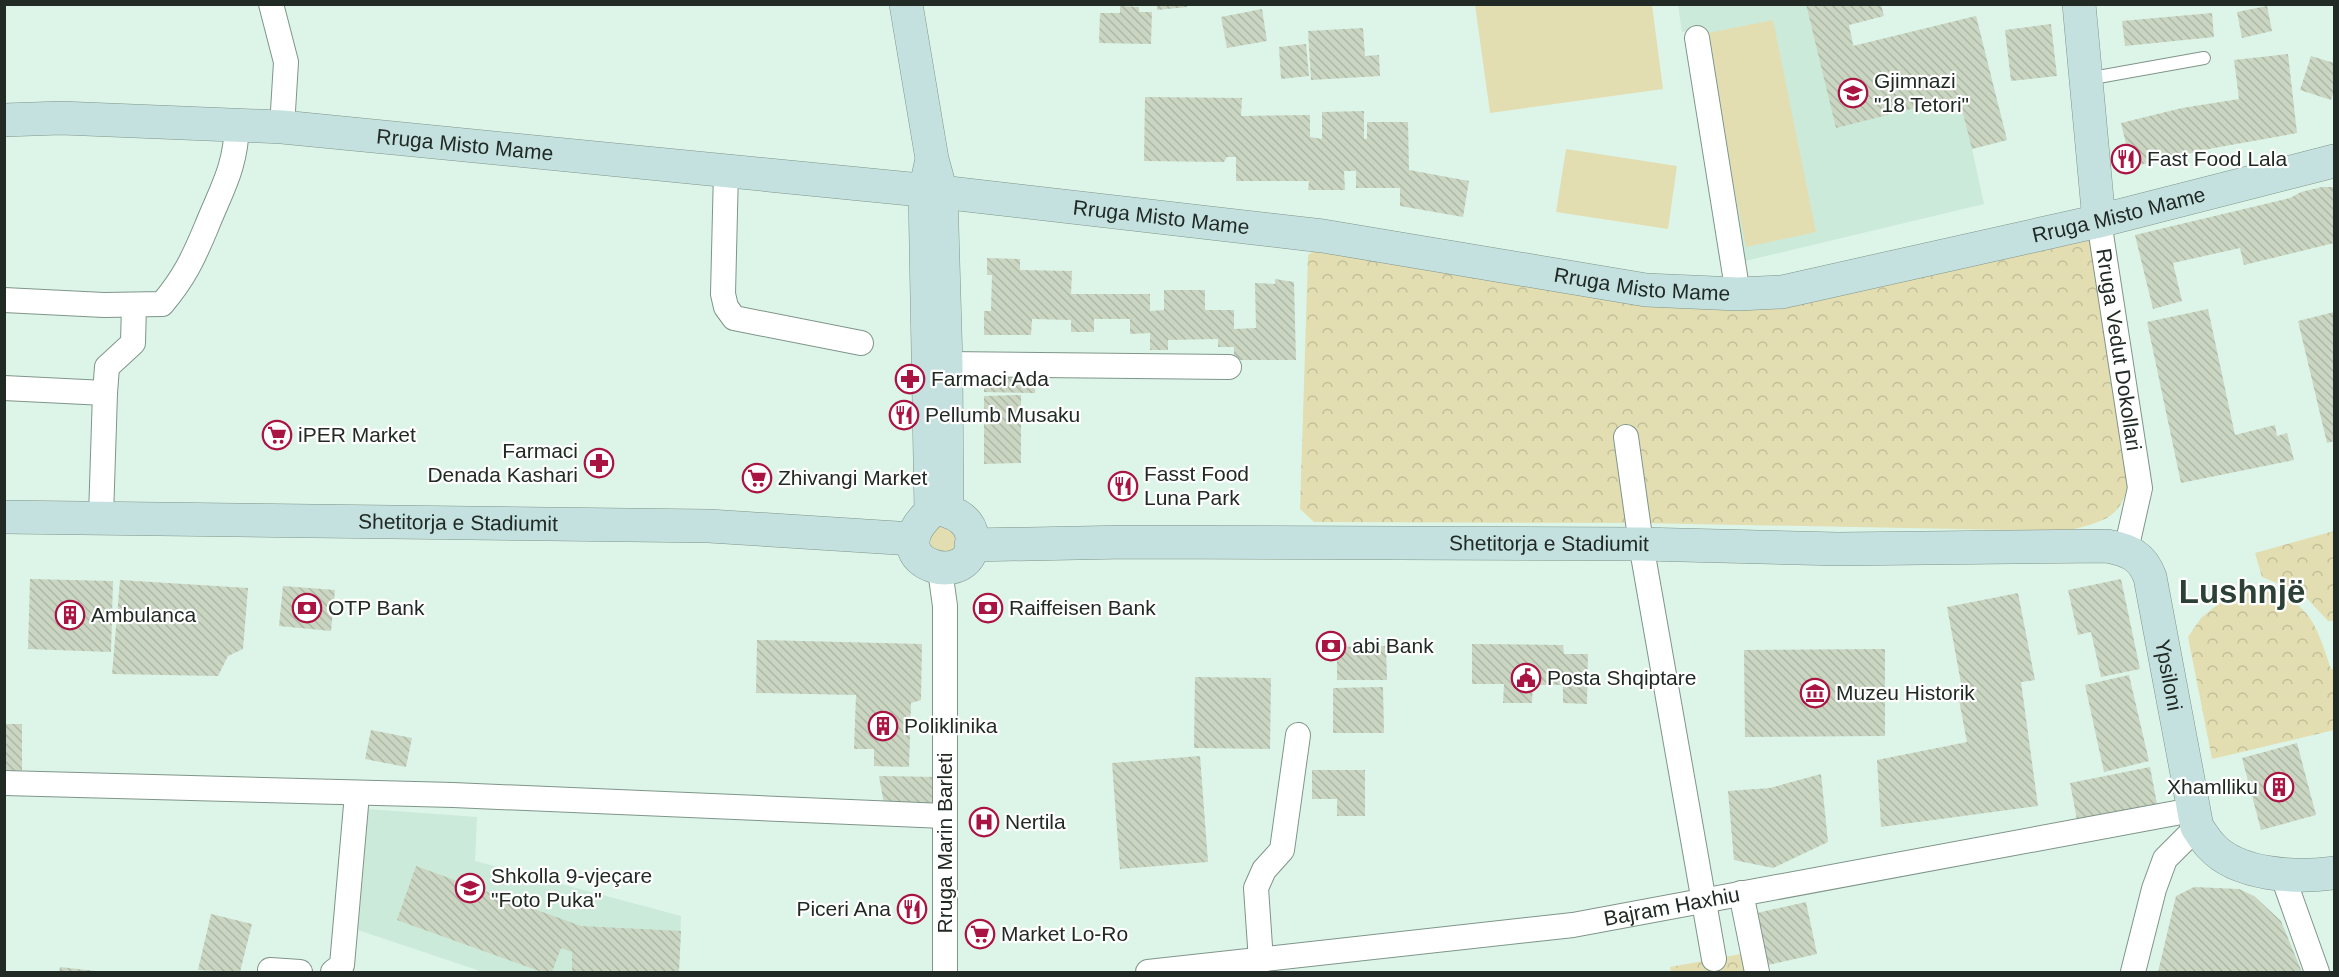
<svg xmlns="http://www.w3.org/2000/svg" width="2339" height="977" font-family="Arial,sans-serif">
	<style>
		.built { fill: #cbead9 }
		.green { fill: #e3deb2 }
		.park { fill: url(#park-crowns) }
		.building { fill: url(#building-back-hatch) }
		.lines { fill: none; stroke-linecap: round; stroke-linejoin: round }
		.lane-casing { stroke: #7f9589; stroke-width: 14 }
		.street-casing { stroke: #7f9589; stroke-width: 26 }
		.secondary-casing { stroke: #7f9589; stroke-width: 34 }
		.lane { stroke: #fff; stroke-width: 12 }
		.street { stroke: #fff; stroke-width: 24 }
		.secondary { stroke: #c4e1e0; stroke-width: 33 }
		.labels { text-anchor: middle; stroke-width: 4.5; stroke-linejoin: round; paint-order: stroke }
		.poi-label { font-size: 21px; fill: #212a25; stroke: #fff; text-anchor: start }
		.street-label { font-size: 21px; fill: #212a25; stroke: #fff }
		.town-label { font-size: 33px; font-weight: bold; fill: #2d4036; stroke: #fff }
	</style>
	<defs>
		<pattern id="park-crowns" width="20" height="18" patternUnits="userSpaceOnUse" patternTransform="scale(1.5)"><rect width="20" height="18" fill="#e3deb2"/><path d="M2 6a3 3 0 1 1 6 0M12 15a3 3 0 1 1 6 0" fill="none" stroke="#c2bf99"/></pattern>
		<pattern id="building-back-hatch" width="6" height="6" patternUnits="userSpaceOnUse" patternTransform="scale(1.5)"><rect width="6" height="6" fill="#cad6c2"/><path d="M-1 5l2 2M0 0l6 6M5-1l2 2" fill="none" stroke="#adb8a7"/></pattern>
	</defs>
	<rect width="100%" height="100%" fill="#ddf5e8"/>
	<path class="built" d="M1678,5H1844L1854,46L1976,16L2007,140L1972,149L1984,204L1741,262L1700,30L1682,32Z
		M368,809L477,817L475,861L681,916L679,972H483L358,930Z"/>
	<path class="green" d="M1475,5H1652L1663,89L1490,113Z
		M1773,20L1816,232L1746,247L1703,34Z
		M1566,149L1677,166L1668,229L1556,212Z
		M950,523L962,548L933,556L928,533L933,526Z"/>
	<path class="park" d="M2083,238L2092,241L2133,468C2122,516 2114,519 2067,531L1638,523L1314,522L1300,509L1308,255L1321,246L1620,299Z
		M2334,531V621H2328L2302,593L2262,577L2255,553Z
		M2263,590C2312,602 2316,626 2331,669H2334V730L2212,759L2188,637L2201,618L2228,596Z
		M1746,953L1750,972H1671L1670,967Z"/>
	<path class="building" d="M1157,4H1188L1187,7L1157,10Z
		M1806,4H1881L1884,16L1849,25L1853,46L1976,16L2007,140L1972,149L1959,97L1836,128Z
		M1120,6L1139,7V12H1152L1151,44L1099,43L1100,13H1120Z
		M2267,6L2272,31L2242,38L2237,12Z
		M1262,9L1267,41L1227,48L1221,17Z
		M2212,13L2214,37L2125,46L2122,21Z
		M2051,24L2057,76L2011,81L2005,30Z
		M1363,28L1365,56L1379,55L1380,76L1311,80L1308,31Z
		M1306,44L1309,76L1281,79L1279,47Z
		M2288,54L2297,133L2214,148L2139,165L2134,146L2127,148L2121,123L2182,108L2239,99L2234,60Z
		M2311,56L2334,63V91L2331,100L2300,90Z
		M1145,97L1242,98L1241,116L1310,115V137L1322,139V112L1364,111V139H1367V122H1408L1409,170L1469,181L1463,217L1400,206V188H1356V171H1344L1345,190H1308L1309,181H1236V157H1227L1224,162L1144,161Z
		M2322,187H2334V243L2244,265L2240,248L2173,263L2182,301L2153,309L2135,235L2290,198L2301,192Z
		M987,258L1020,259V270L1072,271L1071,294H1150V311L1164,310V290H1205V310H1234V329L1256,328L1255,283L1275,284V279L1294,282L1296,360H1234V347H1218V339L1168,340V350H1150V333L1130,334V319H1094V332H1071V320L1032,319L1031,335H984V311H991L992,275H987Z
		M2208,309L2235,435L2275,425L2277,436L2287,433L2294,460L2181,483L2147,322Z
		M2334,312V441L2327,443L2298,321Z
		M984,374L1036,376L1035,393L984,392Z
		M1021,395V463L984,464V396Z
		M30,579L113,581L111,652L28,649Z
		M2121,579L2140,669L2101,677L2091,632L2078,635L2068,590Z
		M120,580L248,588L243,649L228,656L218,676L112,674Z
		M283,586L335,590L331,631L279,626Z
		M2018,593L2035,680L2021,682L2038,806L1881,827L1877,760L1967,742L1958,695L1963,694L1947,607Z
		M757,640L922,644L921,700L911,703L909,767L874,766V749H854L856,695L756,693Z
		M1472,644L1563,645L1564,654H1588L1587,704L1563,703V685H1533L1532,703H1503L1504,684H1472Z
		M1386,646L1387,680H1337V647Z
		M1885,649V736L1745,737L1744,650Z
		M2129,675L2149,761L2104,772L2085,685Z
		M1195,677L1271,678L1270,749L1194,748Z
		M1383,687L1384,733H1333V688Z
		M4,724H22V774H4Z
		M371,730L412,738L406,767L365,759Z
		M2297,743L2316,815L2261,830L2242,758Z
		M1200,756L1208,862L1120,869L1112,763Z
		M2150,767L2157,804L2077,820L2070,783Z
		M1312,770H1365V816H1337V799H1312Z
		M1821,774L1828,842L1773,868L1734,860L1728,791L1770,788Z
		M879,776L939,777L938,814L885,810Z
		M416,866L581,926L681,931L679,972H572V952L561,948L552,972H542L397,920Z
		M2194,887L2239,889L2254,896L2281,921L2302,972H2158L2176,896Z
		M1806,902L1817,954L1768,965L1757,913Z
		M211,914L252,924L240,972L198,970Z
		M60,967L96,971V972H59Z"/>
	<g class="lines">
		<g class="lane-casing">
			<path id="lane" d="M2087,79L2204,58"/>
		</g>
		<g class="street-casing">
			<g id="street">
				<path d="M271,4L286,62L282,127"/>
				<path d="M1697,38L1738,294"/>
				<path d="M726,171L723,294L726,307L734,318L861,343"/>
				<path id="s1" d="M2099,221L2140,488L2126,550"/>
				<path d="M4,300L104,305L162,304C184,278 193,259 206,228C222,188 236,168 237,123"/>
				<path d="M946,364L1229,367"/>
				<path d="M4,388L105,393L107,367L133,343L134,305"/>
				<path d="M1626,437L1641,544L1714,959"/>
				<path d="M101,517L105,393"/>
				<path d="M940,570L945,606V972"/>
				<path d="M4,783L453,795L944,816"/>
				<path d="M2282,874L2317,972"/>
				<path d="M1741,893L1757,972"/>
				<path d="M1261,961L1256,888L1264,870L1282,850L1298,735"/>
				<path d="M270,970L300,972"/>
				<path d="M333,972L342,965L357,794"/>
				<path id="s2" d="M1148,972L1573,925L2192,810"/>
				<path d="M2133,972L2154,889L2165,859L2197,827"/>
			</g>
		</g>
		<g class="secondary-casing">
			<g id="secondary">
				<path d="M906,4L932,159L941,192L946,364L947,511C959,515 970,522 972,536C980,594 871,565 931,512L925,191L932,159"/>
				<path d="M2079,4L2099,221"/>
				<path id="s3" d="M4,120L61,118L282,127L941,192L1323,236L1646,290L1738,294L1782,292L2099,221L2334,161"/>
				<path id="s4" d="M4,517L709,526L913,539"/>
				<path id="s5" d="M971,545L1127,542L1641,544L1838,549L2107,546C2129,550 2142,556 2150,577L2197,827C2202,834 2206,841 2211,846C2238,876 2297,878 2334,873"/>
			</g>
		</g>
		<use href="#lane" class="lane"/>
		<use href="#street" class="street"/>
		<use href="#secondary" class="secondary"/>
	</g>
	<defs>
		<g id="school-ring" transform="scale(1.5)"><circle r="9.5" fill="#fff" stroke="#aa1442" stroke-width="1.5"/><path d="M0-5L7-2L0 1L-7-2ZM-4 1L0 2.5L4 1V4Q0 6-4 4Z" fill="#aa1442"/></g>
		<g id="restaurant-ring" transform="scale(1.5)"><circle r="9.5" fill="#fff" stroke="#aa1442" stroke-width="1.5"/><path d="M-5-6h1v4h1v-4h1v4h1v-4h1v5L-1.5 .5V6h-2V.5L-5-1ZM5-6V6H3V1.5H1.5Q1.5-4 5-6Z" fill="#aa1442"/></g>
		<g id="pharmacy-ring" transform="scale(1.5)"><circle r="9.5" fill="#fff" stroke="#aa1442" stroke-width="1.5"/><path d="M-2-6h4v4h4v4h-4v4h-4v-4h-4v-4h4Z" fill="#aa1442"/></g>
		<g id="supermarket-ring" transform="scale(1.5)"><circle r="9.5" fill="#fff" stroke="#aa1442" stroke-width="1.5"/><path d="M-6-5.5h2.5l.6 2H6L4.5 2H-2.5L-4.4-4H-6ZM-1.5 3.2a1.3 1.3 0 1 0 .1 0ZM3 3.2a1.3 1.3 0 1 0 .1 0Z" fill="#aa1442"/></g>
		<g id="bank-ring" transform="scale(1.5)"><circle r="9.5" fill="#fff" stroke="#aa1442" stroke-width="1.5"/><path d="M-6-4H6V4H-6ZM0-2.3a2.3 2.3 0 1 0 0 4.6a2.3 2.3 0 1 0 0-4.6Z" fill="#aa1442"/></g>
		<g id="building-ring" transform="scale(1.5)"><circle r="9.5" fill="#fff" stroke="#aa1442" stroke-width="1.5"/><path d="M-4-6H4V6H1V3H-1V6H-4ZM-2.5-4.3h1.7v1.8h-1.7ZM.8-4.3h1.7v1.8H.8ZM-2.5-1h1.7V.8h-1.7ZM.8-1h1.7V.8H.8Z" fill="#aa1442"/></g>
		<g id="civic-ring" transform="scale(1.5)"><circle r="9.5" fill="#fff" stroke="#aa1442" stroke-width="1.5"/><path d="M-.6-6.5H3V-4.5H.6V-3L4-1V1h2V6H-6V1h2V-1L-.6-3ZM-1.2 2.5V6h2.4V2.5Z" fill="#aa1442"/></g>
		<g id="museum-ring" transform="scale(1.5)"><circle r="9.5" fill="#fff" stroke="#aa1442" stroke-width="1.5"/><path d="M0-6L6-3V-2H-6V-3ZM-5-1h2V3h-2ZM-1-1h2V3h-2ZM3-1h2V3H3ZM-6 4H6V6H-6Z" fill="#aa1442"/></g>
		<g id="hospital-ring" transform="scale(1.5)"><circle r="9.5" fill="#fff" stroke="#aa1442" stroke-width="1.5"/><path d="M-5-5h3v3.5h4V-5h3V5h-3V1.5h-4V5h-3Z" fill="#aa1442"/></g>
	</defs>
	<g fill-rule="evenodd">
		<use href="#school-ring" x="1853" y="93"/>
		<use href="#restaurant-ring" x="2126" y="159"/>
		<use href="#pharmacy-ring" x="910" y="379"/>
		<use href="#restaurant-ring" x="904" y="415"/>
		<use href="#supermarket-ring" x="277" y="435"/>
		<use href="#pharmacy-ring" x="599" y="463"/>
		<use href="#supermarket-ring" x="757" y="478"/>
		<use href="#restaurant-ring" x="1123" y="486"/>
		<use href="#bank-ring" x="307" y="608"/>
		<use href="#bank-ring" x="988" y="608"/>
		<use href="#building-ring" x="70" y="615"/>
		<use href="#bank-ring" x="1331" y="646"/>
		<use href="#civic-ring" x="1526" y="678"/>
		<use href="#museum-ring" x="1815" y="693"/>
		<use href="#building-ring" x="883" y="726"/>
		<use href="#building-ring" x="2279" y="787"/>
		<use href="#hospital-ring" x="984" y="822"/>
		<use href="#school-ring" x="470" y="888"/>
		<use href="#restaurant-ring" x="912" y="909"/>
		<use href="#supermarket-ring" x="980" y="934"/>
	</g>
	<g class="labels">
		<g class="poi-label">
			<text x="1874" y="88">Gjimnazi<tspan x="1874" dy="24">"18 Tetori"</tspan></text>
			<text x="2147" y="166">Fast Food Lala</text>
			<text x="931" y="386">Farmaci Ada</text>
			<text x="925" y="422">Pellumb Musaku</text>
			<text x="298" y="442">iPER Market</text>
			<text x="578" y="458" text-anchor="end">Farmaci<tspan x="578" dy="24">Denada Kashari</tspan></text>
			<text x="1144" y="481">Fasst Food<tspan x="1144" dy="24">Luna Park</tspan></text>
			<text x="778" y="485">Zhivangi Market</text>
			<text x="328" y="615">OTP Bank</text>
			<text x="1009" y="615">Raiffeisen Bank</text>
			<text x="91" y="622">Ambulanca</text>
			<text x="1352" y="653">abi Bank</text>
			<text x="1547" y="685">Posta Shqiptare</text>
			<text x="1836" y="700">Muzeu Historik</text>
			<text x="904" y="733">Poliklinika</text>
			<text x="2258" y="794" text-anchor="end">Xhamlliku</text>
			<text x="1005" y="829">Nertila</text>
			<text x="491" y="883">Shkolla 9-vjeçare<tspan x="491" dy="24">"Foto Puka"</tspan></text>
			<text x="891" y="916" text-anchor="end">Piceri Ana</text>
			<text x="1001" y="941">Market Lo-Ro</text>
		</g>
		<g class="street-label">
			<text dy="7" stroke="none"><textPath href="#s3" startOffset="462">Rruga Misto Mame</textPath></text>
			<text dy="7" stroke="none"><textPath href="#s3" startOffset="2134">Rruga Misto Mame</textPath></text>
			<text dy="7" stroke="none"><textPath href="#s3" startOffset="1162">Rruga Misto Mame</textPath></text>
			<text dy="7" stroke="none"><textPath href="#s3" startOffset="1648">Rruga Misto Mame</textPath></text>
			<text dy="7" stroke="none"><textPath href="#s1" startOffset="130">Rruga Vedut Dokollari</textPath></text>
			<text dy="7" stroke="none"><textPath href="#s4" startOffset="454">Shetitorja e Stadiumit</textPath></text>
			<text dy="7" stroke="none"><textPath href="#s5" startOffset="578">Shetitorja e Stadiumit</textPath></text>
			<text dy="7" stroke="none"><textPath href="#s5" startOffset="1292">Ypsiloni</textPath></text>
			<text transform="translate(945 843) rotate(-90)" y="7">Rruga Marin Barleti</text>
			<text dy="7" stroke="none"><textPath href="#s2" startOffset="528">Bajram Haxhiu</textPath></text>
		</g>
		<g class="town-label">
			<text x="2242" y="603">Lushnjë</text>
		</g>
	</g>
	<rect width="2339" height="977" fill="none" stroke="#212a25" stroke-width="12"/>
</svg>
